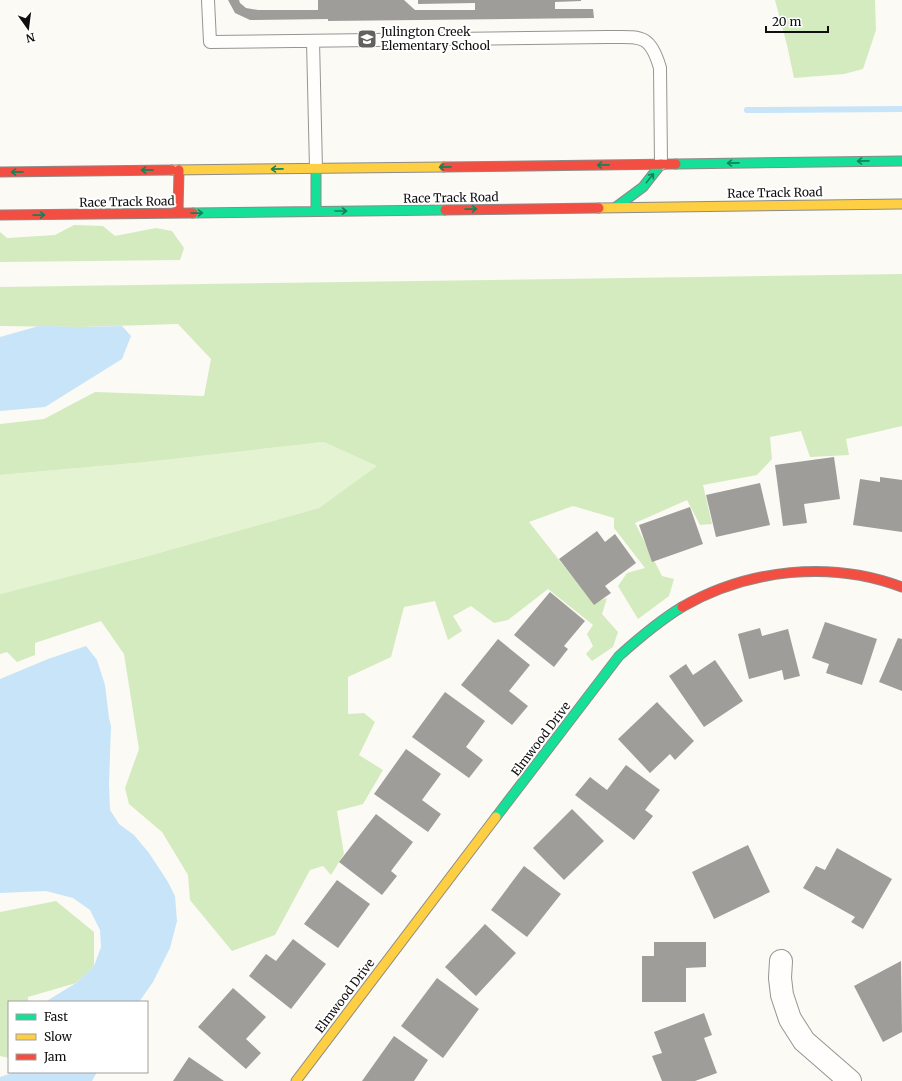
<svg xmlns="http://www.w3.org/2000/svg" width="902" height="1081" font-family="Merriweather,serif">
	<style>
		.green { fill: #e4f3d2 }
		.forest { fill: #d3ebbf }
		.water { fill: #c7e4f9 }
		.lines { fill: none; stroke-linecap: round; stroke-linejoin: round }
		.stream { stroke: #c7e4f9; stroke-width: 6 }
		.building { fill: #9f9d99 }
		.lane-casing { stroke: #969592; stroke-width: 14 }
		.street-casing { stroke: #969592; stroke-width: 24 }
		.fast-casing { stroke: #8c8b89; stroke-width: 11 }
		.slow-casing { stroke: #8c8b89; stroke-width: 11 }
		.jam-casing { stroke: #8c8b89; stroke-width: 11 }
		.lane { stroke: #fffefd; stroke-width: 12 }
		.street { stroke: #fffefd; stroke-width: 22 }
		.fast { stroke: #16e098; stroke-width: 9 }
		.slow { stroke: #ffcf43; stroke-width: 9 }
		.jam { stroke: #f24e42; stroke-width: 9 }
		.oneway { stroke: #13825a }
		.labels { text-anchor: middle; stroke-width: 4; stroke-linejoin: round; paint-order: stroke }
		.poi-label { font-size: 12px; fill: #0f0f0f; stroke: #fff; text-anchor: start }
		.street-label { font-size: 12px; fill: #0f0f0f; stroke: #fff }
	</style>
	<rect width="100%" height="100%" fill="#fcfaf4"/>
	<path class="green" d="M324,442L378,466L319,508L141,558L0,594V475L146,462Z"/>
	<path class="forest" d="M775,0H875L876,30L863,69L844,74L794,78L787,45Z
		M74,225L103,226L115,236L156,228L172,231L184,248L180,260L0,262V232L7,238L55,235Z
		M902,274V426L846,439L849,455L810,457L801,431L770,437L772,459L757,475L703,485L712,524L700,525L687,500L635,523L662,576L674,579L669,596L638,619L618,586L627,573L645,568L614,528V518L573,506L529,522L593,603L607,598L602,614L618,632L613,647L592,661L586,654L593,646L587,634L593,625L548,589L508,620L494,623L471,606L453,616L462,631L448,640L435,601L404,607L391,657L348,677V714L364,713L375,722L359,755L383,770L363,804L337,811L344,854L331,875L323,866L310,870L275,935L232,951L190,900L188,875L162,832L129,804L125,788L139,749L124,654L101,621L35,643V655L17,662L7,652L0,654V594L141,558L319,508L377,466L324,442L146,462L0,475V424L44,419L95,392L204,396L211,359L178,324L80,327L0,326V287Z
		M56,901L94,932V966L76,983L28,997V1002H9V1058L0,1056V912Z"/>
	<path class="water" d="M39,326L80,327L122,326L131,336L122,359L45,407L0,411V337Z
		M86,646L97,660L105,685L109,718L111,726L109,784L110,810L119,824L134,835L149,853L168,882L175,896L177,921L170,948L153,982L139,1002H45L76,983L94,966L101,947L100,930L90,910L73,898L46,891L0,893V679L48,659Z
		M15,1072H97L92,1081H0V1077Z"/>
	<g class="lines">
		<path class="stream" d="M747,110L902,109"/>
	</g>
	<path class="building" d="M228,0H239L240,3L246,8L258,10H318V0H404L415,10H475V3L418,4V0H581V1L555,2V9H593L594,18L328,21V19L250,20L235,13Z
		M834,457L840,499L804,504L807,523L783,526L775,465Z
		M880,477L902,480V532L853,525L860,479L880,482Z
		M760,483L770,525L716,537L706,495Z
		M690,507L703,544L652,562L639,525Z
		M597,531L605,542L615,534L636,563L605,586L611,593L594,605L559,559Z
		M550,592L585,621L564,646L568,649L554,667L514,635Z
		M825,622L877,639L862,685L826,673L829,664L812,658Z
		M760,628L762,636L788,629L800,676L784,680L782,670L749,679L738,634Z
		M898,638L902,639V691L879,682Z
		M498,639L530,665L509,691L528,706L512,725L461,685Z
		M715,660L743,701L704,727L669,676L686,664L693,675Z
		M445,692L485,721L466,747L483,760L469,778L412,737Z
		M657,702L694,741L675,760L670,754L650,773L618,739Z
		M406,749L441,774L422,800L441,814L428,832L374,794Z
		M626,765L660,790L645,810L653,816L634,840L575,795L590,777L607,790Z
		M572,809L604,841L564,880L533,848Z
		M376,814L413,842L391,871L397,876L382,895L339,862Z
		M748,845L770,892L714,919L692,872Z
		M837,848L892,879L863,929L851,922L855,917L803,888L816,866L825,870Z
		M524,866L561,894L527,937L491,910Z
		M337,880L370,904L338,948L304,924Z
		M485,924L516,953L476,996L445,967Z
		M293,939L326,964L291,1009L249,976L266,954L276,961Z
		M654,942H706V967L686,968V1002H642V956H654Z
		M901,961L902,1032L883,1042L854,986Z
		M437,978L479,1009L443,1058L401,1026Z
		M233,988L266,1017L246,1039L261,1053L246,1069L198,1027Z
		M704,1013L712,1035L704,1038L717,1073L695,1081H662L652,1056L662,1053L654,1032Z
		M394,1036L428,1060L414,1081H362Z
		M189,1057L224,1081H173Z"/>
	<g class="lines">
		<g class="lane-casing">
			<path id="lane" d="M208,0L210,42L607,37C640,37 650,33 660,68L661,164
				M313,41L316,169"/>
		</g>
		<g class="street-casing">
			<path id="street" d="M781,961L780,978L782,995L790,1019L804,1041L850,1081"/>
		</g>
		<g class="fast-casing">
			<path id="fast" d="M676,164L902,161
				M316,169V211
				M616,207L643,187L661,164
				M193,213L445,210
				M496,817L619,656C639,638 659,621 682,607"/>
		</g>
		<g class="slow-casing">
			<path id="slow" d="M172,170L444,167
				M599,208L902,204
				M296,1081L496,817"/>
		</g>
		<g class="jam-casing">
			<path id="jam" d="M444,167L676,164
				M0,172L172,170
				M445,210L599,208
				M178,213L179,170
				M0,215L193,213
				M682,607C748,569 831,560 902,587"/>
		</g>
		<use href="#lane" class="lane"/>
		<use href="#street" class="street"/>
		<use href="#fast" class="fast"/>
		<use href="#slow" class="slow"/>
		<use href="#jam" class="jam"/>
	</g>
	<defs><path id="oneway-shaft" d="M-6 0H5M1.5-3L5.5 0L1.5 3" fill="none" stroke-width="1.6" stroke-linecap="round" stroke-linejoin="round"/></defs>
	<g class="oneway">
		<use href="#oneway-shaft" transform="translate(863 161) rotate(179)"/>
		<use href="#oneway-shaft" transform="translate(733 163) rotate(179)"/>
		<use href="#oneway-shaft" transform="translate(603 165) rotate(179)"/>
		<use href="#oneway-shaft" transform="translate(445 167) rotate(179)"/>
		<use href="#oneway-shaft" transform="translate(277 169) rotate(179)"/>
		<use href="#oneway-shaft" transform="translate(147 170) rotate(179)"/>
		<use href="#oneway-shaft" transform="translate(17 172) rotate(179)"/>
		<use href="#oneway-shaft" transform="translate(650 178) rotate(-51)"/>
		<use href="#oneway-shaft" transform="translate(471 209) rotate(-1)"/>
		<use href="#oneway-shaft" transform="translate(341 211)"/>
		<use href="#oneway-shaft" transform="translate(197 213) rotate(-1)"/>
		<use href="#oneway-shaft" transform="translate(39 215) rotate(-1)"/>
	</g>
	<defs>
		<g id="school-square" transform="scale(1)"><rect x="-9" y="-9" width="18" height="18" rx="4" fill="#62615f" stroke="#fff"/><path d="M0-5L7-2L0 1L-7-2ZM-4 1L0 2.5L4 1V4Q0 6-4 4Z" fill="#fff"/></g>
	</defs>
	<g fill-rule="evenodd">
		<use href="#school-square" x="367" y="39"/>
	</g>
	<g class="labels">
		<g class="poi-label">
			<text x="381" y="36">Julington Creek<tspan x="381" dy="14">Elementary School</tspan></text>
		</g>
		<g class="street-label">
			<text transform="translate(775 193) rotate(-1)" y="4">Race Track Road</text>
			<text transform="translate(451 198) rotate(-1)" y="4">Race Track Road</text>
			<text transform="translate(127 202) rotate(-1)" y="4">Race Track Road</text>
			<text transform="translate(541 739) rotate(-53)" y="4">Elmwood Drive</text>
			<text transform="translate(345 996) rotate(-53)" y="4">Elmwood Drive</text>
		</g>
	</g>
	<rect x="8" y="1001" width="140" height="72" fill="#ffffff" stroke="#9f9f9f"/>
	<rect x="16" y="1014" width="20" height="6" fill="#16e098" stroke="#9f9f9f"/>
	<text x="44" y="1021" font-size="12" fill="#0f0f0f">Fast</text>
	<rect x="16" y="1034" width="20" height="6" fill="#ffcf43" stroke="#9f9f9f"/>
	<text x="44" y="1041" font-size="12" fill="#0f0f0f">Slow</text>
	<rect x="16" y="1054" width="20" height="6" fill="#f24e42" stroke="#9f9f9f"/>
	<text x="44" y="1061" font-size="12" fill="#0f0f0f">Jam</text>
	<g transform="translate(28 28) rotate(166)" stroke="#ffffff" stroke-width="3" paint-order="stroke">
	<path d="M0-3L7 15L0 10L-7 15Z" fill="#0f0f0f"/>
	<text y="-6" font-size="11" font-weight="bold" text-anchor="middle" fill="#0f0f0f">N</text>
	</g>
	<path d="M766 26v6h62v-6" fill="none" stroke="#0f0f0f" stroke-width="2"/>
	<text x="772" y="26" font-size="12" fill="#0f0f0f" stroke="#ffffff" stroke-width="3" paint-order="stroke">20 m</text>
</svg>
